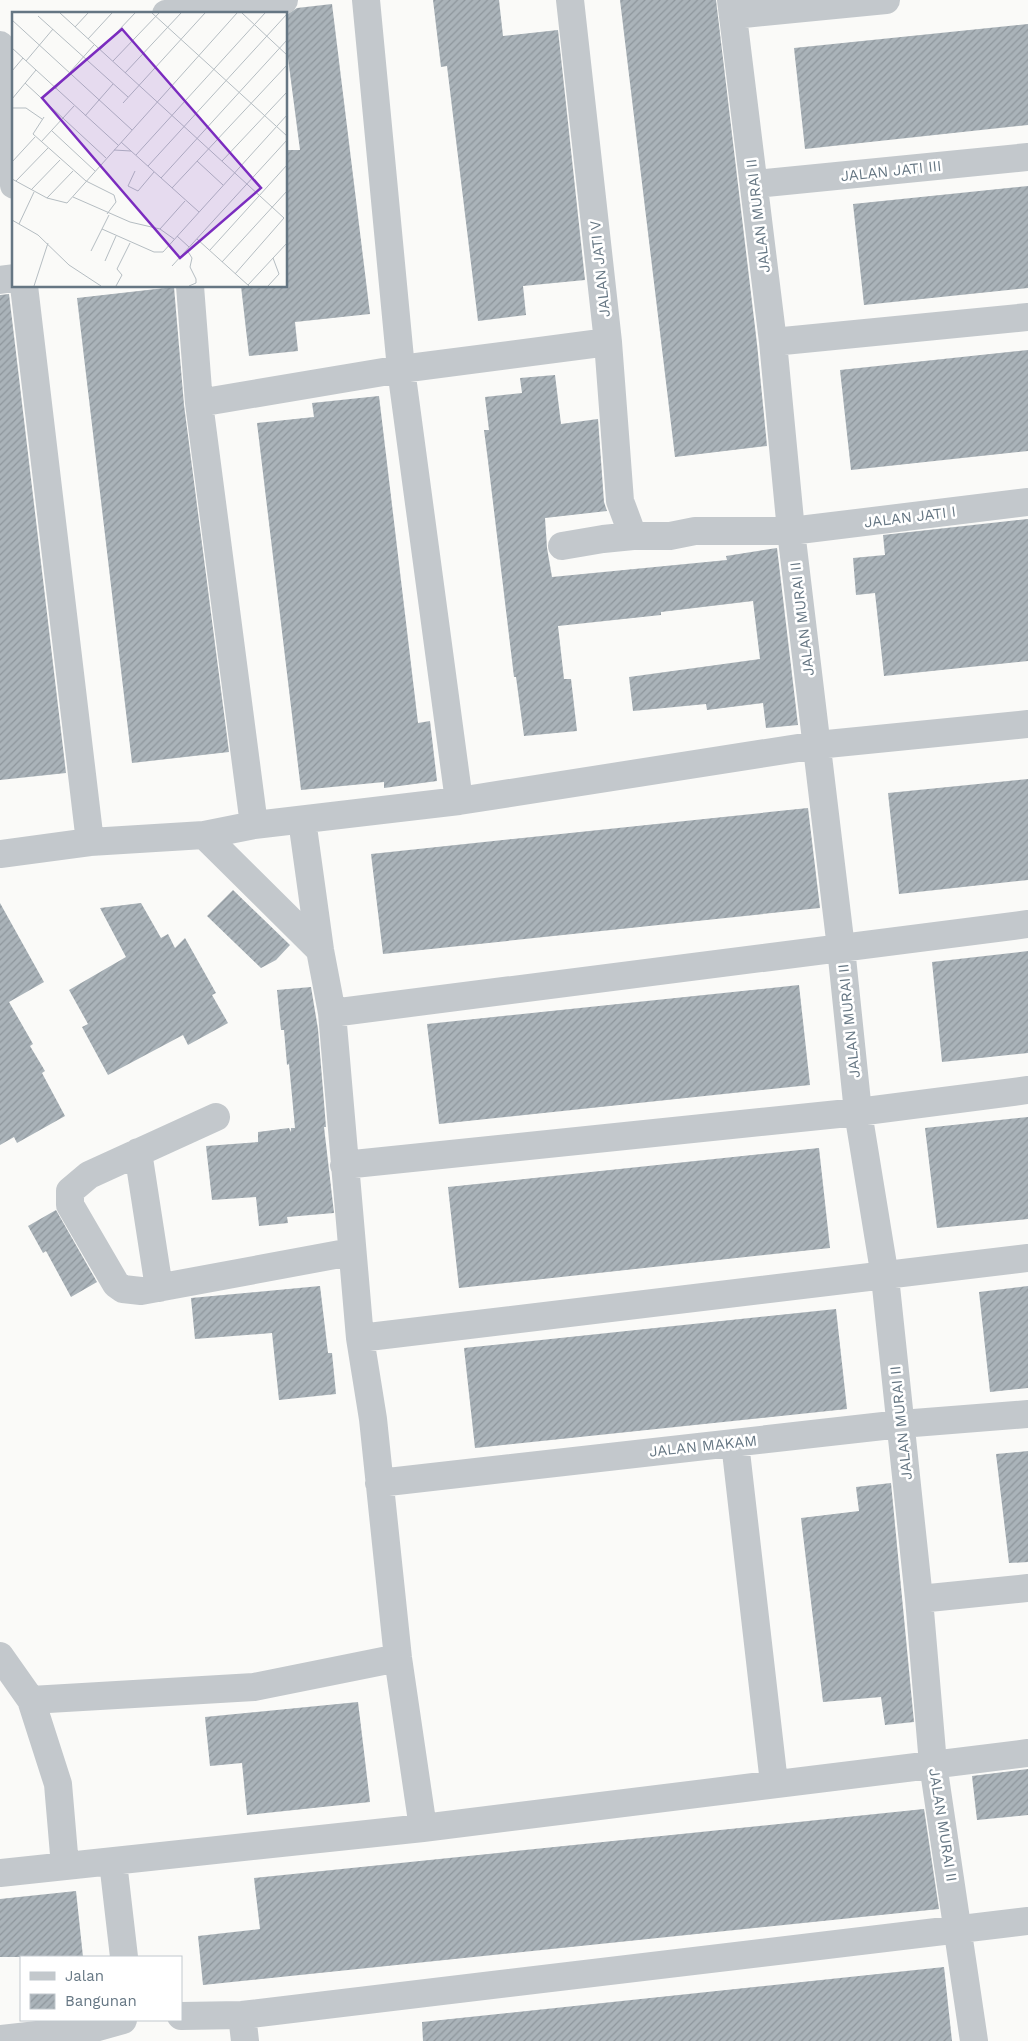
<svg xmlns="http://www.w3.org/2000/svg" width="1028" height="2041" font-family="'Work Sans',sans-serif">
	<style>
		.building { fill: url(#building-hatch) }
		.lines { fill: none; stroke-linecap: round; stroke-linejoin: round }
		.minor { stroke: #c3c8cc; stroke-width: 28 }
		.labels { text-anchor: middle; stroke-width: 5; stroke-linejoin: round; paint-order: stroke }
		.street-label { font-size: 15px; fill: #657683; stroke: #fff }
		.inset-road { fill: none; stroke: #b5bdc2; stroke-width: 1 }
		.view { fill: #7b2cbf; fill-opacity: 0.15; stroke: #7b2cbf; stroke-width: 2.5 }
		.inset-edge { fill: none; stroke: #657683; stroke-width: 2.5 }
	</style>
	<defs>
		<pattern id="building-hatch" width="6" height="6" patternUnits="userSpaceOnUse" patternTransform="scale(1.25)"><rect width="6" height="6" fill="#aab3b9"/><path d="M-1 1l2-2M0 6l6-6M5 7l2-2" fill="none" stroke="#8e969c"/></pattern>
	</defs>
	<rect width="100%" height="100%" fill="#fafaf8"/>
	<path class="building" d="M433,0H499L503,36L558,30L585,280L523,286L526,315L478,321L447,66L441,67Z
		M620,0H716L757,344L767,446L675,457Z
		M332,4L370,314L295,322L298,351L249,356L241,286H286V150H300L286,43V15L297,8Z
		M1028,24V125L805,149L794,48Z
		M1028,186V288L864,305L853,204Z
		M174,287L184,405L229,752L132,763L77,298Z
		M9,294L66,773L0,780V295Z
		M1028,350V451L851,470L840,370Z
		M555,375L561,424L598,419L604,502L607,511L545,518L547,548L552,577L727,560L726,556L777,548L798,725L766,728L763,703L707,710L706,704L633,711L629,677L760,659L753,601L661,612V615L558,626L564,679H571L577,731L524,736L516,677H514L488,461L484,430H489L485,397L522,393L520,378Z
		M379,396L418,723L430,721L437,781L384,788V782L301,790L257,423L314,417L312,403Z
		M1028,519V661L884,676L875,593L856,595L853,558L885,555L883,535Z
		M1028,779V880L899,894L888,793Z
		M808,808L820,908L383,954L371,854Z
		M233,890L290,945L276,960L261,968L207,916Z
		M0,903L44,982L9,1002L33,1044L30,1046L45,1071L42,1073L65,1116L17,1143L14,1137L0,1145Z
		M141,903L161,938L168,934L175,948L185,938L216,993L212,995L228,1023L188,1045L183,1035L108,1075L82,1027L88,1024L69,990L126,957L100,908Z
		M1028,951V1053L942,1062L932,962Z
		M799,985L810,1085L439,1124L427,1024Z
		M311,987L318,1029L326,1127H324L334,1213L287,1217L288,1223L259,1226L256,1197L212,1200L206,1146L258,1142V1132L289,1128L291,1132V1128H295L289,1064L287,1065L284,1030H281L277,990Z
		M1028,1117V1219L937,1228L925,1128Z
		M819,1148L830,1248L459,1288L448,1187Z
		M56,1210L97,1282L71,1297L46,1251L43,1253L28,1226Z
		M320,1286L328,1353H332L336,1394L279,1400L272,1333L195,1339L191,1298Z
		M1028,1286V1388L990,1392L979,1292Z
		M836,1309L847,1409L475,1448L464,1348Z
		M1028,1451V1562L1009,1563L996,1454Z
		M891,1483L914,1722L885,1725L881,1697L823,1702L801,1518L859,1511L856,1487Z
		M358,1702L370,1802L247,1815L242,1763L210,1766L205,1717Z
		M1028,1769V1815L977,1820L972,1776Z
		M924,1809L939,1909L203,1985L198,1936L260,1929L254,1878Z
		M76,1891L83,1957H0V1899Z
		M944,1967L952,2041H423L422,2022Z"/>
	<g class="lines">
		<path class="minor" d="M366,0L401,369L459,801
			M570,0L608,342L620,501L633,536
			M731,0L773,342L791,531L841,948L858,1112L885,1277L919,1599L933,1764L974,2041
			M166,14L284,0
			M734,15L886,0
			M0,45L14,185
			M755,184L1028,157
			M0,280L14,278
			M24,286L90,842
			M190,286L199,403L254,825
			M773,342L1028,317
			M199,403L401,369L608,342
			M562,546L603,539L633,536H670L695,531H791L1028,502
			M302,820L320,950L332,1013L360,1338L373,1419L398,1658L423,1828
			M204,835L320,950
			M0,854L90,842L204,835L254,825L459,801L817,745L1028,724
			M332,1013L1028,924
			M216,1117L89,1175L70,1191V1205L116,1284L123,1289L141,1291L351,1252
			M138,1152L159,1288
			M344,1165L858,1112L1028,1090
			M360,1338L1028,1258
			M735,1443L774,1783
			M379,1483L901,1424L1028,1414
			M919,1599L1028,1588
			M0,1656L31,1700L58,1784L65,1866
			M31,1700L254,1687L398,1658
			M113,1862L124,1957
			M0,1873L423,1828L1028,1753
			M242,2015L245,2041
			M181,2016L242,2015L1028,1921
			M0,2039L91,2029L123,2020"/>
	</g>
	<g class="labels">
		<g class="street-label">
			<text transform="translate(891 171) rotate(-6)" y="5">JALAN JATI III</text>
			<text transform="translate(758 216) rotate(-97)" y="5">JALAN MURAI II</text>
			<text transform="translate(600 269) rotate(-96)" y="5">JALAN JATI V</text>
			<text transform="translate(910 517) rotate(-7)" y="5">JALAN JATI I</text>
			<text transform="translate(802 619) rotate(-97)" y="5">JALAN MURAI II</text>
			<text transform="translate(849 1021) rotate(-96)" y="5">JALAN MURAI II</text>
			<text transform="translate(901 1423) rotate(-96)" y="5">JALAN MURAI II</text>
			<text transform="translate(703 1446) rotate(-6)" y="5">JALAN MAKAM</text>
			<text transform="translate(943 1825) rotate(81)" y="5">JALAN MURAI II</text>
		</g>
	</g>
	<g transform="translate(12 12)">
		<rect width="275" height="275" fill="#fafaf8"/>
		<path class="inset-road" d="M48,1L272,206L223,262M140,1L275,124M230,1L275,43M26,4L116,85M0,8L120,118M63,15L76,1M76,27L100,1M0,36L106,133M88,38L123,1M14,49L41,17M101,49L147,1M0,59L11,46M113,61L169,1M13,71L94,146M43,77L82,33M0,87L24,58M111,91L193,1M0,96H14L30,107M73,104L101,72M32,105L21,122L74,169L102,183L104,190L95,202M40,119L83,159M29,130L62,94M109,130L187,200M102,138L119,139M124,143L253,1M185,149L211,173M210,149L275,80M0,150L23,125M136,154L275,2M123,159L116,174L126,179L142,160M149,166L275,28M0,167L35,186L55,191L225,1M4,169L36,136M160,176L275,53M19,178L48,148M61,185L118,210L148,217L162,227M35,186L61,159M97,203L90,217L142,240H151L275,103M0,208L26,223L57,253L89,274M7,212L22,180M148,217L173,189M165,224L177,235M185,227L237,274M175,238L180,246L178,255L184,267V271L177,274M198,238L275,153M79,239L90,217M93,249L104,224M210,250L275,179M160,254L275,128M236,273L275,231M22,274L36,231M104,274L110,263L105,257L118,231M256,274L267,262L261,246"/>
		<path class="view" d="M110,17L249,176L168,246L30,86Z"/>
		<rect width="275" height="275" class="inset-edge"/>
	</g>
	<rect x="20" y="1956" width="162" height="65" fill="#ffffff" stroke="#c1c8cd"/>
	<rect x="30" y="1972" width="25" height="8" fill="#c3c8cc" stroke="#c1c8cd"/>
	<text x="65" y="1981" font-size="15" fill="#657683">Jalan</text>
	<rect x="30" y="1994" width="25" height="15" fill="url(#building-hatch)" stroke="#c1c8cd"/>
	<text x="65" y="2006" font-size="15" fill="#657683">Bangunan</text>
</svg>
